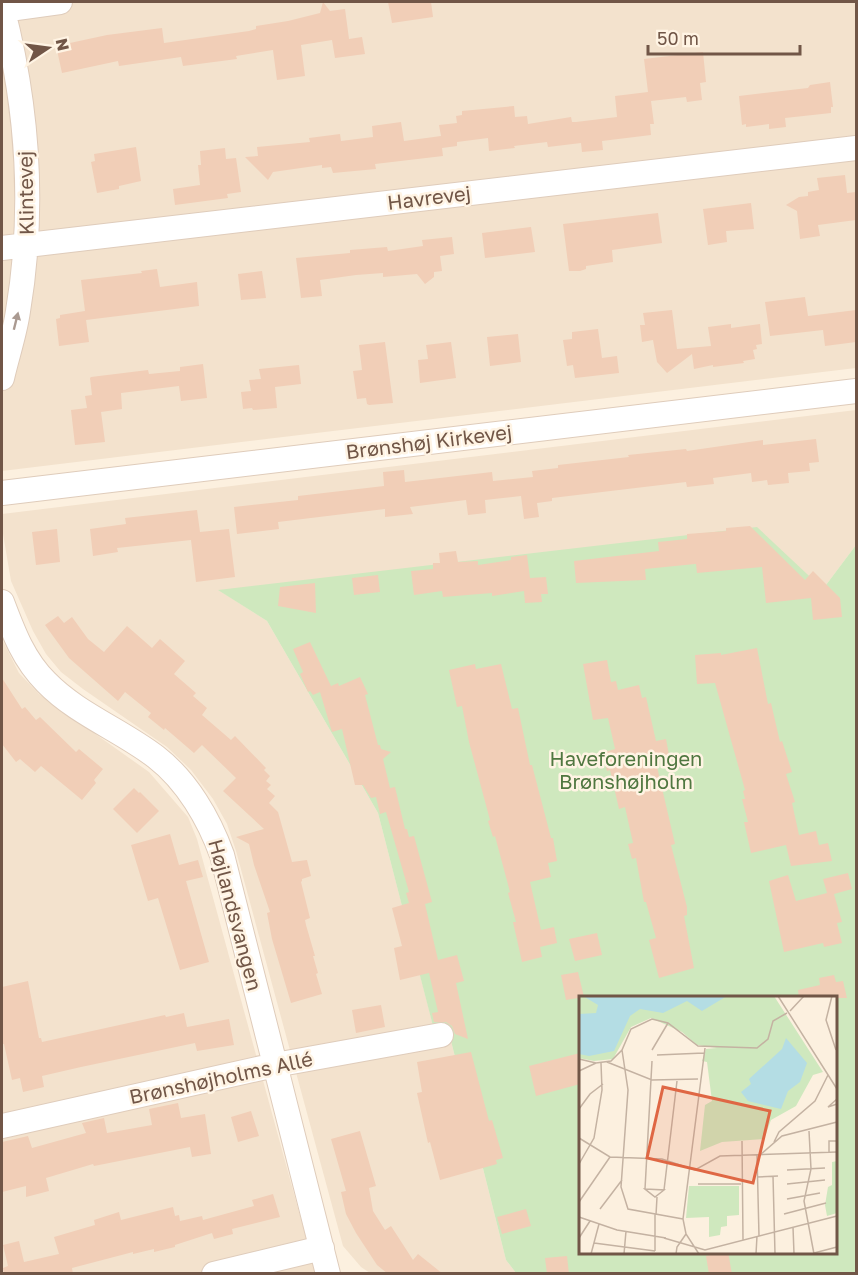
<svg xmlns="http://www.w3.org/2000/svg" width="858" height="1275" font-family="'Golos Text',sans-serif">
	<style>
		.residential { fill: #f3e2cd }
		.green { fill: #cfe8be; fill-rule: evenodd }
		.building { fill: #f1ceb7 }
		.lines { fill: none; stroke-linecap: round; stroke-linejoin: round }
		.minor-casing { stroke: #dfccbb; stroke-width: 26 }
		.minor { stroke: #fff; stroke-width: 24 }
		.oneway { fill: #aa9a91 }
		.labels { text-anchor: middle; stroke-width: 5; stroke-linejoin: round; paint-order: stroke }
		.street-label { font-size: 20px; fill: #715647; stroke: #fff4e4 }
		.park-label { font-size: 20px; fill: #507740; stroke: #fff4e4 }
		.inset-road { fill: none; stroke: #c4b2a2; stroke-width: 1.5 }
		.view { fill: #df6744; fill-opacity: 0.15; stroke: #df6744; stroke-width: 3 }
		.inset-edge { fill: none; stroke: #715647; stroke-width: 3 }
	</style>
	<rect width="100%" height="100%" fill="#fcf0df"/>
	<path class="residential" d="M2,2H856V368L2,471Z
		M856,410V545L823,589L219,590L267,621L378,813L433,1025L449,1033L506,1260L516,1273H370L361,1267L343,1246L236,851L227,824L213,799L191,770L167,747L83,689L61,672L46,654L33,631L11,581L2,528V514Z
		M2,639L19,673L39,694L149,772L188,817L197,839L314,1267L320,1273H2Z"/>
	<path class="green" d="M757,527L823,589L856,545V1273H516L506,1260L449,1033L433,1026L378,813L267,621L218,590ZM580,998H836V1252H580Z"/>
	<path class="building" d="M323,2L330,11L345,9L349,39L362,37L365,54L335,58L332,40L301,45L305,76L277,80L273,50L236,56L237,59L183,66L181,57L119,66L118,61L62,73L57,50L56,46L107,35L162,28L164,43L249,31L256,29V26L288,21L320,13Z
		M388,2H431L433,17L392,23Z
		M703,52L706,82L700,83L702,100L687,102L686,97L651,101L654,124H650L651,135L602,141L603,150L582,152L581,143L548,147L547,142L514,146L515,148L489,151L488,138L457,142V146L442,148L443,156L375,164L376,169L333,173L331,167L322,168V165L273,172L268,180L245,157L258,156L257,147L310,142L309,138L340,134L341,141L373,137L372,126L401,122L404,141L441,136L439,125L457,123L456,116L462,115V111L514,106L515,117L527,116L528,124L571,117L572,122H576L617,117L615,96L648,92L644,59Z
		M830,82L833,107H831V113L785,118L786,127L769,129V124L746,127V124L742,125L739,96L808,88L810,85Z
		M136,147L141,181L119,186V189L97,193L91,162L95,161L94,154Z
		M225,148L226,159L236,158L241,192L227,194L228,198L175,205L173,189L200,185L198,165H201L200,151Z
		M845,175L847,193L856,192V220L818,225L820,236L800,239L797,211L786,205L799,197L808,196V192L819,190L817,178Z
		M751,203L754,229L726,231L727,242L708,245L703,209Z
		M658,213L662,243L612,250L613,262L586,266V269L580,271H569L563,224Z
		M531,227L535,252L485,258L482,233Z
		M452,237L454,254L440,256L442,271L434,272V277L425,284L417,274L383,277V273L356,275L320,280L322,296L301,298L296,258L350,253V250L387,247L388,251L423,246L422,240Z
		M157,269L160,287L197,282L199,306L86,320L89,342L59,346L56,319L60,318V315L85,311L81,280L142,273L141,271Z
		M262,271L266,298L241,300L238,274Z
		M805,297L808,316L856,310V342L825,346L823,330L770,336L765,302Z
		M672,310L677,349L711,346L708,327L731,324V328L760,324L762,344L756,345L757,349L753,350L755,359L743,361L744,363L713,367V365L694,369L692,354L667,373L657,362L653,340L642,342L640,325H645L643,313Z
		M598,329L602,358L617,356L619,373L575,378L573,365L567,366L563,340L572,339V332Z
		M518,334L521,362L490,366L487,337Z
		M385,342L393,403L369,405L367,404L366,398L357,399L353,371L362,370L359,345Z
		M451,342L456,378L420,383L418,360L428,359L426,345Z
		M203,364L207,398L181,401L179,386L121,393L122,409L101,412L105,442L75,445L71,410L87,408L85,396L92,395L90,378L91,377L148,370L149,374L180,371V367Z
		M299,365L301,384L275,387L277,408L253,410L252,408L243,409L241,392L251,391L249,380L261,379L259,369Z
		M816,439L819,462L809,463L810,471L788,473L789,483L768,485L767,480L752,482L751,473L713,478L714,484L687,487L686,482L552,498V501L537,503L539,517L524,519L521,496L485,500L486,513L468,515L466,500L410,507L413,514L385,517V509L278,522L279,529L237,534L234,507L298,500V496L384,486L383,472L404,470L405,482L492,472L493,481L533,477L532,471L558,468V465L629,457L628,455L686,449L687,451L763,440V445Z
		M197,510L200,532L229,529L235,577L196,582L191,540L117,548L118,552L93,556L90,529L126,524L125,518Z
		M750,526L805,580L813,571L840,598L842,617L813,620L811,598L766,603L762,567L697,573L696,564H695L645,569L646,580H644L576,583L574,561L659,551L658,542L687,539V534L726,531V528Z
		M57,529L60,562L36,565L32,532Z
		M456,551L458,562L478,561V565L511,560V557L527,555L530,578L546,577L548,594H541L542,602L525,603L524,591L492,596V593L443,597L442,591L414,595L411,571L433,569V563H440L439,553Z
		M378,575L380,592L354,595L352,578Z
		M315,583L316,613L278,606L280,587Z
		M58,616L64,623L72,617L88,639L104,652L127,626L152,648L160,639L185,661L174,674L196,693L193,696L207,708L202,715L231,740L235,736L266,768L264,770L270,776L266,781L271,785L267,789L275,796L269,803L278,812L292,862L307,860L311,876L302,879V881L301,882L310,918L305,920L306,925L315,956H313L318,973L316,974L322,994L291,1003L272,939L267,913L270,912L254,865L249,844L236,837L264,829L223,791L236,778L202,745L194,753L165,728L164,730L148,717L151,713L125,692L118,701L69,658L45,625Z
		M310,642L331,686L338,683L339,686L360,677L368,694L365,695L378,745H380L381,749L391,752L383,759L390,788L395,787L405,829H407L409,837L414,836L432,902L425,904L438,960L457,955L464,981L456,983L468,1039L455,1034L452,1026L446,1022H434L432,1013L438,1012L429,973L400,980L394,948L402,946L392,908L409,903L406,893L409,892L386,812L380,814L376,797L371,798L363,785H355L342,729L332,732L320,692L313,695L310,691L308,692L300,674L303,672L293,649Z
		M757,648L768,704L771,703L780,742L782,741L792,772L786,774L795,802L792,803L799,835L816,831L819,845L828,843L832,861L791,866L786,845L751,853L744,822H748L742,799H745L743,791L745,790L715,683L697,684L695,655L721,653V655Z
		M607,660L611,682L616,681L618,690L639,685L642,698L646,697L656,741L666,739L669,755L655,758L675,844L671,845L687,907V915L684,916L694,968L659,978L649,940L656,938L646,902H644L636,858L632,859L628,844L633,843L625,807L619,809L610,770L607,771L602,753L615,749L608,718L593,720L583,664Z
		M475,664L476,669L501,664L512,709L518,708L530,765H532L551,838H553L557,861L548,863L551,877L530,882L541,930L554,927L557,943L540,947L542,957L522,962L513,922H516L508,893L510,892L495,836L493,837L488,821L490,820L469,742L462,706L457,707L449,670Z
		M2,678L22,709L25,707L36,720L40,717L76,752L79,749L103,769L94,780L96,783L82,800L41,766L35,772L20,759L16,762L2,744Z
		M134,788L139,793L140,792L159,811L137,833L113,809Z
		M170,834L179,865L198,860L203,877L186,881L209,962L180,970L158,898L148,901L131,845Z
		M848,873L852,889L834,894L842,922L837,923L842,943L824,947L823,943L784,952L769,881L788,875L796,901L827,893L823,879Z
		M597,933L602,955L575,961L569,939Z
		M578,972L584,997L566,1000L561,975Z
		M834,975L836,982L843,981L847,998H799L798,990L820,985L819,978Z
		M28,981L39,1038H41L42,1042L165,1015L166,1017L184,1013L187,1027L229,1019L234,1045L197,1051L195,1043L81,1067L42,1076L44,1087L23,1092L20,1078L12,1080L4,1044H2V987Z
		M381,1005L385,1027L356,1033L352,1010Z
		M471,1052L489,1121L492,1120L503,1158L496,1160L497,1164L440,1180L430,1142L428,1143L417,1093L422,1092L417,1062Z
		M580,1053V1084L536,1096L529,1066Z
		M178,1103L181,1118L205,1114L211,1154L192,1157L190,1147L94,1166L93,1164L46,1178L49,1191L26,1197V1186L2,1192V1142L28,1136L32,1148L86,1133L82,1123L104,1118L107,1133L152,1125L149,1109Z
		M251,1111L259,1136L238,1142L231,1117Z
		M360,1131L376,1186L369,1188L373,1211L385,1230L391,1226L413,1260L418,1254L443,1274H388L377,1265L356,1233L346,1214L341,1192L346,1191L331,1139Z
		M273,1194L280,1217L232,1229L233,1234L214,1239L212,1233L175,1245V1247L154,1252V1249L133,1254V1252L72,1268L73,1274H4L3,1268L8,1266L3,1245L19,1241L24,1262L59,1254L54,1237L95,1225L94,1220L119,1212L121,1220L173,1207L175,1216L179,1215L180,1221L202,1216L203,1220L254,1206L252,1200Z
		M526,1209L531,1226L502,1234L497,1217Z
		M722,1252H728L732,1274H709L706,1256Z
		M567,1256L569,1274H547L545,1258Z"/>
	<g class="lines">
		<g class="minor-casing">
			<path id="minor" d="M2,7C28,107 35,209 18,311C15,333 7,356 2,378
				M2,10L60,2
				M2,248L856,148
				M2,493L856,391
				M2,602C13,631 23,659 46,682C77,714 121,730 156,757C187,781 209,819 222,855L328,1274
				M2,1126L275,1065L441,1035
				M214,1274L322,1248"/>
		</g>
		<use href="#minor" class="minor"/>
	</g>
	<defs><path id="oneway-solid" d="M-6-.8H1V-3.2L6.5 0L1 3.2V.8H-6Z" transform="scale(1.5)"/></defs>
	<use class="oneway" href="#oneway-solid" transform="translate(16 321) rotate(-76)"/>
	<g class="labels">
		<g class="street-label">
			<text transform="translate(26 193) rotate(-91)" y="7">Klintevej</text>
			<text transform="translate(429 198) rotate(-7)" y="7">Havrevej</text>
			<text transform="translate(429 442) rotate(-7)" y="7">Brønshøj Kirkevej</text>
			<text transform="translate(235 915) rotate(75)" y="7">Højlandsvangen</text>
			<text transform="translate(221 1078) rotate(-12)" y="7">Brønshøjholms Allé</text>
		</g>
		<g class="park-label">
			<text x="626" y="766">Haveforeningen<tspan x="626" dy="23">Brønshøjholm</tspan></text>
		</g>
	</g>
	<g transform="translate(579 996)">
		<rect width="258" height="258" fill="#fcf0df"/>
		<path d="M0,0H195L244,76L234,79L217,110L192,124L185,143L143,146L121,155L126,109L133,105L128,66L123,65L127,53L138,52L118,49L103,36L72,22L52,31L34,63L15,65L0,62ZM258,165V217L248,220L246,209L249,191L253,189V166ZM110,190H160V219L148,220V230L142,231L141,239L130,241V221L107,222Z" fill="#cfe8be"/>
		<path d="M4,0H148L123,15L108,5L84,17L61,13L51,20L35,55L10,60L0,58V18L17,17L19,9ZM207,42L228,67L221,86L209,95L202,113L169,105L162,96L172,88L170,83L203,53Z" fill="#b4dde4"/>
		<path class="inset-road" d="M199,0L258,93M253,0L247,24L257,54M211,15L225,0M43,54L49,94L42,191L49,213L104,223M73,54L89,27M78,59L125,57M0,63L17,67L32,65L43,54L52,33L73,23L89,27L119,50L178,52L189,43L194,25L208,17M28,66L73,84L119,83M0,75L17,67M258,103L249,111L258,108M0,113L11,98L24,88M230,135L232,173L225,205L235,258M0,142L31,161L83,163L116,174L141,160L258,156M163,145L164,244M195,146L200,136L236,105L249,79M250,157V145H258M178,159L180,240M181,159L203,140L258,126M0,168L15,142L23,94L22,67M208,174L246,172M194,180L196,258M178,181L199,180M119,188H162M208,188L246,184M66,193L73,65M66,193L85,194L76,201ZM85,194L98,85M208,203L241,197M0,206L31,161M21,213L43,184M76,218V255M205,218L247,207M77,219L78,201M0,221L38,234L87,242M214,231L215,258M0,242L11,225M85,242L126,254L258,220M15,247L76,255M235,257L258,251M12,258L20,228M45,258L47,235M97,258L98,251L107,238M120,258L107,238L104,223L126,52M177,258L178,240"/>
		<path class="view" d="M84,91L191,115L174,187L68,162Z"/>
		<rect width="258" height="258" class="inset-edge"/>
	</g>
	<rect width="858" height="1275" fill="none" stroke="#715647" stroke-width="6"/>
	<g transform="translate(48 48) rotate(77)" stroke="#fff4e4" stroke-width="4.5" paint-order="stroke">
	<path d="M0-4.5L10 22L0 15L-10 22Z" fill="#715647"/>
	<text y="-9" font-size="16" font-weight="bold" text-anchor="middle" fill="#715647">N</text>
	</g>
	<path d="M648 45v9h152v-9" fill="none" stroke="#715647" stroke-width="3"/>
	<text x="657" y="45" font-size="18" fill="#715647" stroke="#fff4e4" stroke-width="4.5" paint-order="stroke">50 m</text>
</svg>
